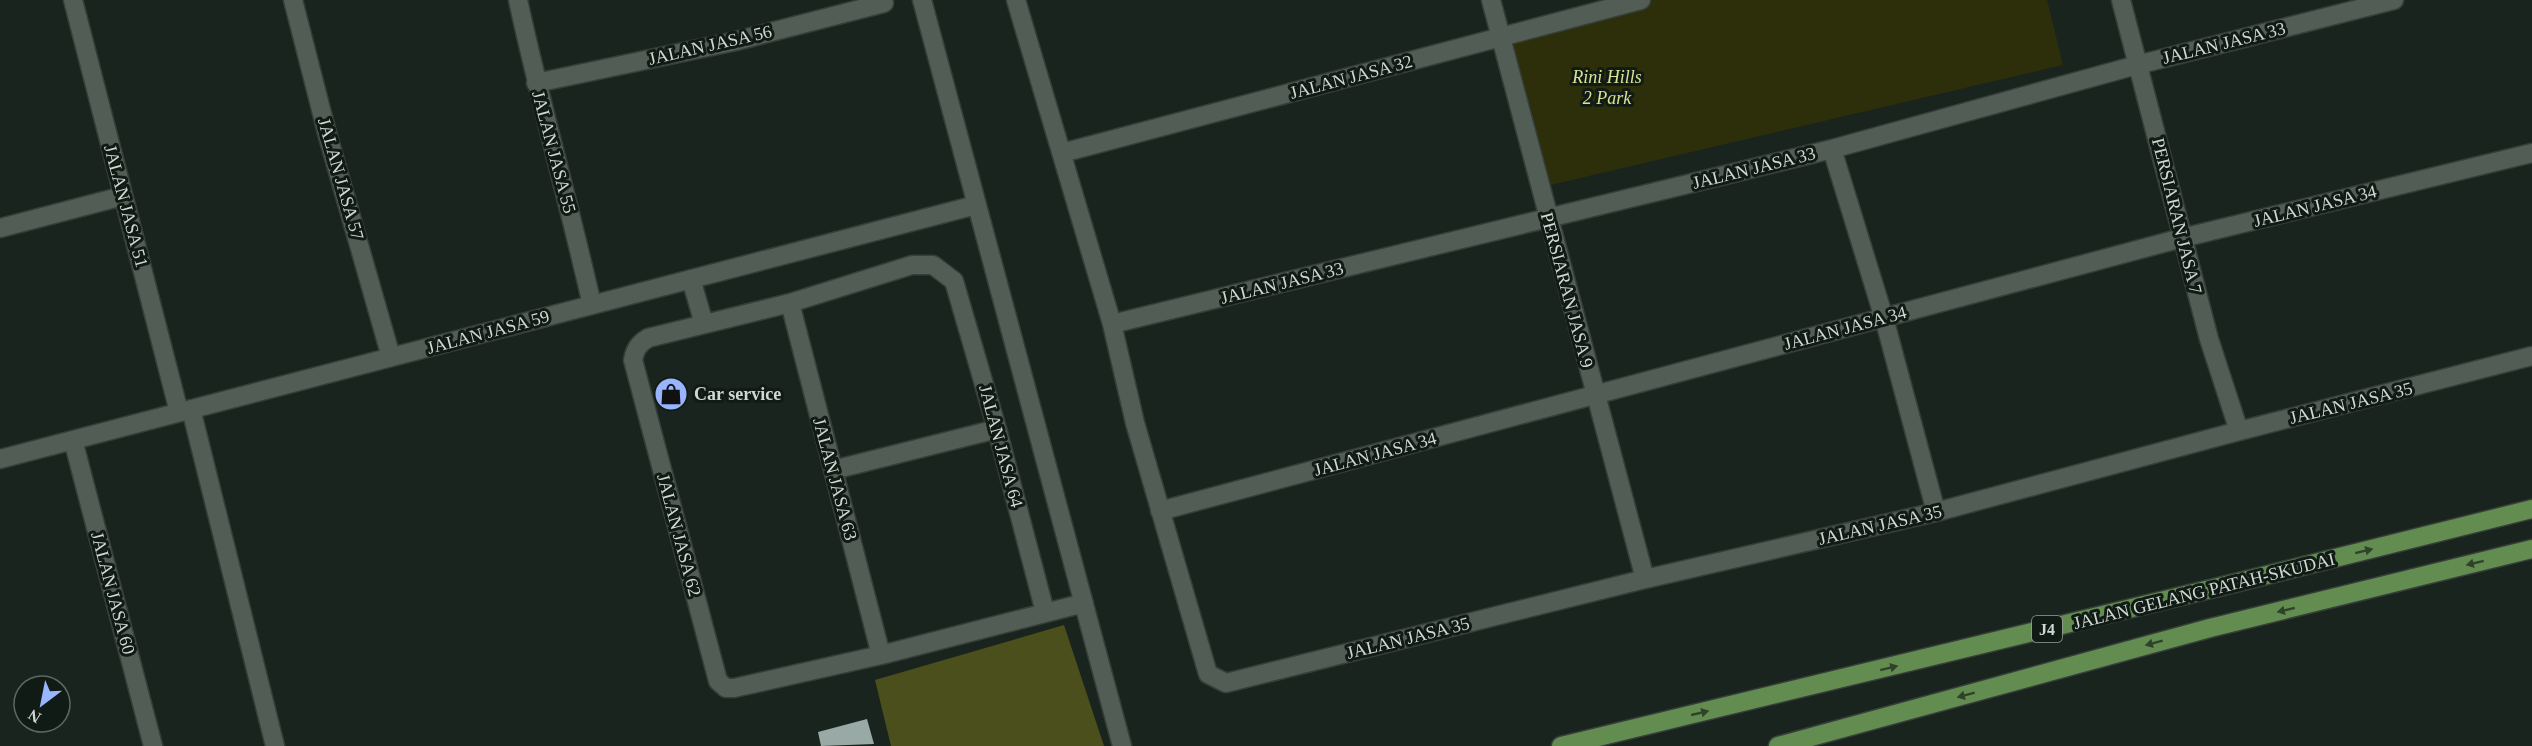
<svg xmlns="http://www.w3.org/2000/svg" width="2532" height="746" font-family="'Times New Roman',serif">
	<style>
		.green { fill: #2c2f09 }
		.forest { fill: #4a4f1c }
		.building { fill: #99a9a5 }
		.lines { fill: none; stroke-linecap: round; stroke-linejoin: round }
		.minor-casing { stroke: #363e39; stroke-width: 21 }
		.major-casing { stroke: #363e39; stroke-width: 21 }
		.minor { stroke: #515d55; stroke-width: 18 }
		.major { stroke: #638c50; stroke-width: 18 }
		.oneway { fill: #2e432a }
		.labels { text-anchor: middle; stroke-width: 6; stroke-linejoin: round; paint-order: stroke }
		.shield { fill: #111b15; stroke: #979f9b; stroke-width: 1.5 }
		.shield-label { font-size: 16px; font-weight: bold; fill: #d1d8d4 }
		.street-label { font-size: 18px; fill: #d1d8d4; stroke: #111b15 }
		.park-label { font-size: 18px; font-style: italic; fill: #d9e192; stroke: #111b15 }
		.poi-label { font-size: 18px; font-weight: bold; fill: #d1d8d4; stroke: #111b15; text-anchor: start }
	</style>
	<rect width="100%" height="100%" fill="#1a241e"/>
	<path class="green" d="M1623,0H2047L2063,65L1546,186L1504,29Z"/>
	<path class="forest" d="M1064,625L1104,746H891L875,680Z"/>
	<path class="building" d="M867,719L874,744L821,746L818,732Z"/>
	<g class="lines">
		<g class="minor-casing">
			<path id="minor" d="M73,0L179,412
				M293,0L327,133L391,357
				M518,0C540,102 569,203 592,305
				M922,0L1122,746
				M1016,0L1112,324L1135,423L1208,674L1226,683L1645,579L1936,512L2239,431L2532,356
				M1491,0L1645,579
				M2121,0L2209,339L2239,431
				M536,83L736,41L884,3
				M1832,149L1884,318L1936,512
				M1062,153L1641,0
				M0,228L123,196
				M691,279L704,324
				M790,303L881,655
				M1112,324L1832,149L2137,65L2394,0
				M191,409L275,746
				M73,440L153,746
				M0,459L976,205
				M833,470L997,429
				M1160,511L2182,238L2532,153
				M1045,612L997,429L954,281L933,265H912L790,303L648,338C638,344 635,350 633,360L718,681L726,688H734L881,655L1084,603"/>
		</g>
		<g class="major-casing">
			<path id="major" d="M1561,746L2231,584L2532,509
				M1778,746L2210,628L2532,549"/>
		</g>
		<use href="#minor" class="minor"/>
		<use href="#major" class="major"/>
	</g>
	<defs><path id="oneway-solid" d="M-6-.8H1V-3.2L6.5 0L1 3.2V.8H-6Z" transform="scale(1.5)"/></defs>
	<g class="oneway">
		<use href="#oneway-solid" transform="translate(2364 551) rotate(-14)"/>
		<use href="#oneway-solid" transform="translate(2475 563) rotate(166)"/>
		<use href="#oneway-solid" transform="translate(2286 610) rotate(166)"/>
		<use href="#oneway-solid" transform="translate(2154 643) rotate(165)"/>
		<use href="#oneway-solid" transform="translate(1889 668) rotate(-14)"/>
		<use href="#oneway-solid" transform="translate(1966 695) rotate(165)"/>
		<use href="#oneway-solid" transform="translate(1700 713) rotate(-13)"/>
	</g>
	<defs>
		<g id="shop-disc" transform="scale(1.725)"><circle r="9.5" fill="#99b5fd" stroke="#111b15"/><path d="M-5-2.5h2.3a2.7 3.5 0 0 1 5.4 0H5L5.5 6h-11ZM-1.5-2.5h3a1.5 2.3 0 0 0-3 0Z" fill="#111"/></g>
	</defs>
	<g fill-rule="evenodd">
		<use href="#shop-disc" x="671" y="394"/>
	</g>
	<g class="labels">
		<rect class="shield" x="2032" y="616" width="30" height="26" rx="4.5"/>
		<g class="shield-label">
			<text x="2047" y="635">J4</text>
		</g>
		<g class="street-label">
			<text transform="translate(2224 43) rotate(-14)" y="6">JALAN JASA 33</text>
			<text transform="translate(710 45) rotate(-13)" y="6">JALAN JASA 56</text>
			<text transform="translate(1351 77) rotate(-15)" y="6">JALAN JASA 32</text>
			<text transform="translate(554 152) rotate(75)" y="6">JALAN JASA 55</text>
			<text transform="translate(1754 168) rotate(-14)" y="6">JALAN JASA 33</text>
			<text transform="translate(341 179) rotate(74)" y="6">JALAN JASA 57</text>
			<text transform="translate(126 206) rotate(75)" y="6">JALAN JASA 51</text>
			<text transform="translate(2315 206) rotate(-14)" y="6">JALAN JASA 34</text>
			<text transform="translate(2177 216) rotate(76)" y="6">PERSIARAN JASA 7</text>
			<text transform="translate(1282 283) rotate(-14)" y="6">JALAN JASA 33</text>
			<text transform="translate(1567 290) rotate(75)" y="6">PERSIARAN JASA 9</text>
			<text transform="translate(1845 328) rotate(-15)" y="6">JALAN JASA 34</text>
			<text transform="translate(488 332) rotate(-15)" y="6">JALAN JASA 59</text>
			<text transform="translate(2351 403) rotate(-14)" y="6">JALAN JASA 35</text>
			<text transform="translate(1001 446) rotate(75)" y="6">JALAN JASA 64</text>
			<text transform="translate(1375 454) rotate(-15)" y="6">JALAN JASA 34</text>
			<text transform="translate(835 479) rotate(75)" y="6">JALAN JASA 63</text>
			<text transform="translate(1880 525) rotate(-13)" y="6">JALAN JASA 35</text>
			<text transform="translate(679 535) rotate(75)" y="6">JALAN JASA 62</text>
			<text transform="translate(2204 591) rotate(-14)" y="6">JALAN GELANG PATAH-SKUDAI</text>
			<text transform="translate(113 593) rotate(75)" y="6">JALAN JASA 60</text>
			<text transform="translate(1408 638) rotate(-14)" y="6">JALAN JASA 35</text>
		</g>
		<g class="park-label">
			<text x="1607" y="83">Rini Hills<tspan x="1607" dy="21">2 Park</tspan></text>
		</g>
		<g class="poi-label">
			<text x="694" y="400">Car service</text>
		</g>
	</g>
	<g transform="translate(42 704) rotate(212)"><circle r="28" fill="#111b15" stroke="#5e6761" stroke-width="1.5"/>
	<path d="M0-4.5L10 22L0 15L-10 22Z" fill="#99b5fd"/>
	<text y="-9" font-size="16" font-weight="bold" text-anchor="middle" fill="#d1d8d4">N</text>
	</g>
</svg>
